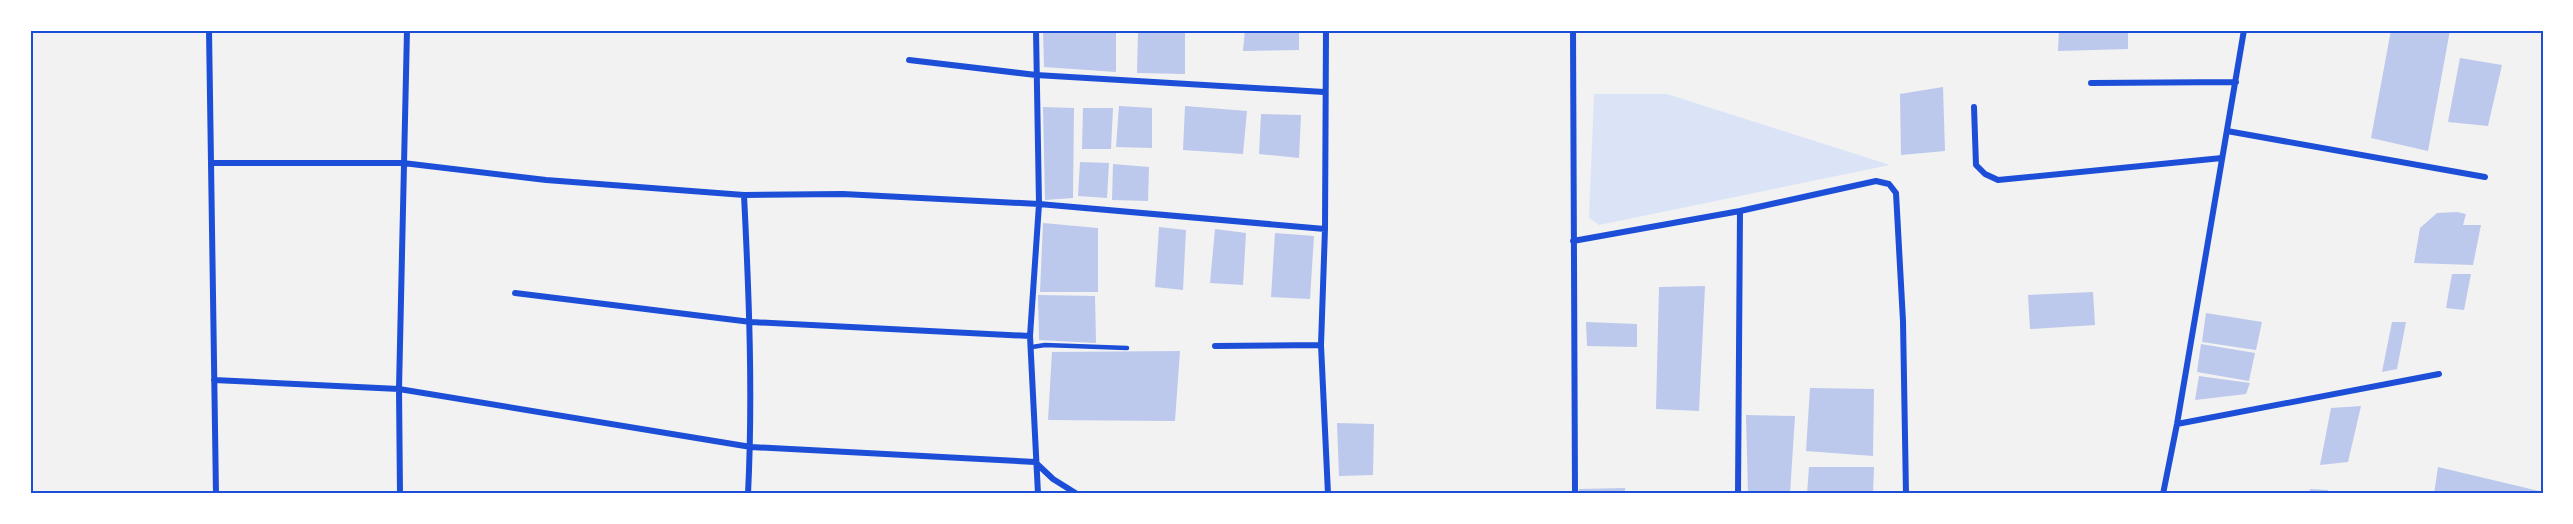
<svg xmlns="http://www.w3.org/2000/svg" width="2573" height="524" font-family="Commissioner,sans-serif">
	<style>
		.green { fill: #dbe4f7 }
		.building { fill: #bdc9ec }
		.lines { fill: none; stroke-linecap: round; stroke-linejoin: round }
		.service { stroke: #1d4ed8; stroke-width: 4.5 }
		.minor { stroke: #1d4ed8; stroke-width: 6 }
		.neatline { fill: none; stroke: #1d4ed8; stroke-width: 2 }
	</style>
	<rect width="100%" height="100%" fill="#f2f2f2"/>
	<path class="green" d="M1594,94H1667L1890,165L1599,225L1589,218Z"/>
	<path class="building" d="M1043,30H1116V72L1044,67Z
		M1138,30H1185V74L1137,73Z
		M1245,30H1299V50L1243,51Z
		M2059,30H2128V49L2058,51Z
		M2391,30H2450L2428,151L2371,138Z
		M2460,58L2502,65L2488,126L2448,122Z
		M1943,87L1945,151L1901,155L1900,94Z
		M1119,106L1152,108V148L1116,147Z
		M1185,106L1247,111L1243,154L1183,150Z
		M1043,107L1074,108L1073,198L1045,200Z
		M1083,108H1113L1111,149H1082Z
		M1261,114L1301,115L1299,158L1259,154Z
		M1080,162L1109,163L1107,198L1078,196Z
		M1113,164L1149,167L1148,201L1112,200Z
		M2457,212L2466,214L2463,225H2481L2473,265L2414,263L2420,228L2437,213Z
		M1043,223L1098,228V292H1040Z
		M1159,227L1186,230L1183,290L1155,287Z
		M1215,229L1246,233L1243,285L1210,283Z
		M1275,233L1314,236L1310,299L1271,297Z
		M2452,274H2471L2464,310L2446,308Z
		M1705,286L1699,411L1656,409L1659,287Z
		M2093,292L2095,325L2030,329L2028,295Z
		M1038,295L1095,296L1096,343L1039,340Z
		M2206,313L2262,322L2256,350L2202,342Z
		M1586,322L1637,324V347L1587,346Z
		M2392,322H2406L2397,369L2382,372Z
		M2201,344L2255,353L2249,381L2197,372Z
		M1180,351L1175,421L1048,420L1052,352Z
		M2199,376L2250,383L2246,394L2195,400Z
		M1810,388L1874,389L1873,456L1806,451Z
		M2361,406L2348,462L2320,465L2331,408Z
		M1746,415L1795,416L1790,494H1748Z
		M1337,423L1374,424L1373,475L1339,476Z
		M1809,467H1874L1873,494H1807Z
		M2438,467L2539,491V494H2434Z
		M1625,488V494H1579V489Z
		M2310,489L2328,490L2327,494H2309Z"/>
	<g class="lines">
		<path class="service" d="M1032,347L1045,345L1127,348"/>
		<path class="minor" d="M209,30L216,494
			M1036,30L1039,204L1030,336L1038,494
			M1326,30L1325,229L1321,345L1328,494
			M1573,30L1575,494
			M909,60L1036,75L1324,92
			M2091,83L2236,82
			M1974,107L1976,165L1985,174L1998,180L2222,158
			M2227,131L2485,177
			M212,163H403L546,180L744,195L843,194L1039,204L1325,229
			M744,195C749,295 753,394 748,494
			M1573,241L1740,211L1876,181L1889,184L1896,193L1903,321L1906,494
			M515,293L751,322L1030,336
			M1215,346L1321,345
			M214,380L399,389L751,447L1035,462L1053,479L1077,494
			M2177,424L2439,374
			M400,494L399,389L407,30
			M1738,494L1740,211
			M2163,494L2177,424L2244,30"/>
	</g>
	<rect width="2573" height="524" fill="none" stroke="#ffffff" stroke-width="63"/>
	<rect x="32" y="32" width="2510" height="460" class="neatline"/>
</svg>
